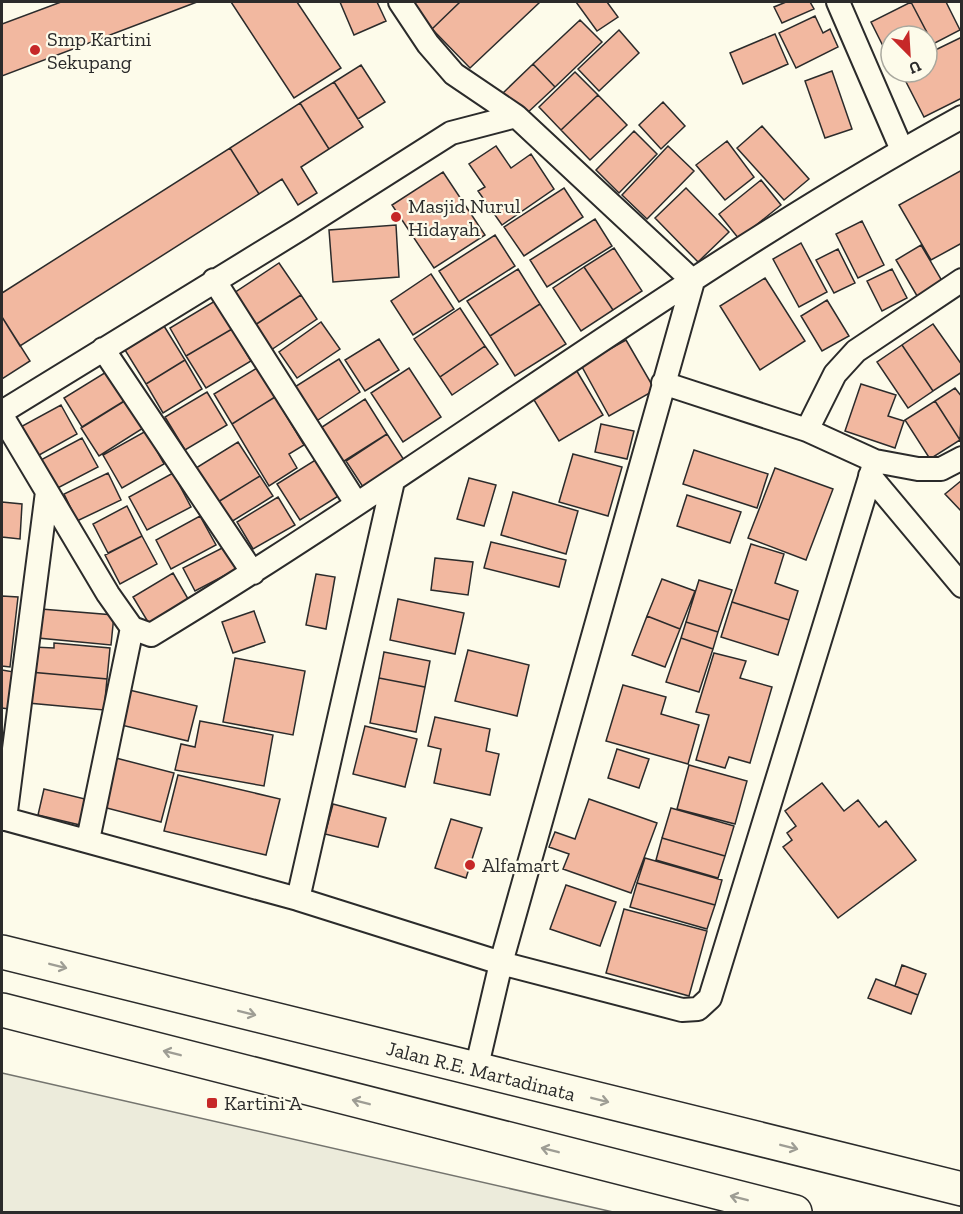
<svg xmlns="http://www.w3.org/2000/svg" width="963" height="1214" font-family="'Zilla Slab',serif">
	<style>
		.green { fill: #ecebdb; stroke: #74746e; stroke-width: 1.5 }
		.building { fill: #f2b8a0; stroke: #2b2b2b; stroke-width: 1.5 }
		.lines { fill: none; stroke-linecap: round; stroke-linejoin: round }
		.street-casing { stroke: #2b2b2b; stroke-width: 26 }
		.highway-casing { stroke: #2b2b2b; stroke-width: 36 }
		.street { stroke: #fdfbea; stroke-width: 22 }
		.highway { stroke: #fdfbea; stroke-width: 33 }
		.oneway { stroke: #9e9d94 }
		.poi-dot { fill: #c62828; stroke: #fdfbea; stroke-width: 2 }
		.labels { text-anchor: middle; stroke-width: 4.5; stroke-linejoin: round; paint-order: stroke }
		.poi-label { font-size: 20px; fill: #2b2b2b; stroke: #fdfbea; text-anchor: start }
		.street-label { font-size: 20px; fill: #2b2b2b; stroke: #fdfbea }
	</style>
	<rect width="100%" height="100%" fill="#fdfbea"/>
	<path class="green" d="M2,1073L613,1212H2Z"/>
	<path class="building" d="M61,2H197L2,76V24Z
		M231,2H297L341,68L294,98Z
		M340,2H377L386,21L354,35Z
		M411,2H460L432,29L408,4Z
		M460,2H540L470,68L432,29Z
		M576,2H607L618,17L597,31Z
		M786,2H810L814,9L782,23L774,7Z
		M911,2H946L960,30L933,44Z
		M911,2L933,44L927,47V36H891V62L871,22Z
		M815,16L823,33L830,29L838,47L796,68L779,33Z
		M580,20L602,42L555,87L533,64Z
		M619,30L639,53L599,91L578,69Z
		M775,34L788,64L743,84L730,53Z
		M962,37V98L924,117L901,72H927V54Z
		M533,64L555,87L525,115L503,93Z
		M361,65L385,102L358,119L334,82Z
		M832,71L852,129L825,138L805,81Z
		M575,72L598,95L561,130L539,107Z
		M334,82L363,127L329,149L300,103Z
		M598,95L627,125L590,160L561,130Z
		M663,102L685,126L661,149L639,125Z
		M300,103L329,149L301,167L317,193L298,205L282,179L259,194L230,148Z
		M762,126L809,179L784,200L737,148Z
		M634,131L657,154L619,193L596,170Z
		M727,141L754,177L725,200L696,165Z
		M496,146L511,168L531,154L554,189L502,225L478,191L485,187L469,164Z
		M668,146L694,171L647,219L622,195Z
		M230,148L259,194L20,346L2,317V293Z
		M962,170V243L931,260L899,205Z
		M443,172L485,235L434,268L392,205Z
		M761,180L781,205L739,239L719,214Z
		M564,188L583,217L524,256L504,227Z
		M686,188L729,232L698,262L655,218Z
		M595,219L612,246L547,287L530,260Z
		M862,221L884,265L858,278L836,234Z
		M396,225L399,277L333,282L329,230Z
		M495,235L515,266L459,302L439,271Z
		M801,243L827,292L799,307L773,259Z
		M921,245L945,286L920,301L896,260Z
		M614,248L642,291L613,310L584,267Z
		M838,249L855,283L834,293L816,260Z
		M279,263L301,295L255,325L234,293Z
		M584,267L613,310L581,331L553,288Z
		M518,269L540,304L490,336L467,301Z
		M892,269L907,298L882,311L867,281Z
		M431,274L454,309L413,335L391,301Z
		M765,278L805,341L760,370L720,306Z
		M301,295L317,319L271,350L255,325Z
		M827,300L849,336L822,351L801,316Z
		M215,301L232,329L186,356L170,328Z
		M540,304L566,344L515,376L490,336Z
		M460,308L485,346L440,377L414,339Z
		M2,317L30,361L2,379Z
		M321,322L340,349L297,378L279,352Z
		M933,324L962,365V372L933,391L902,345Z
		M164,326L185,360L146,384L125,350Z
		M232,329L251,361L206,388L186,356Z
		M379,339L399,370L365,391L345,360Z
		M626,340L655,390L609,416L581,365Z
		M902,345L933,391L908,408L877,362Z
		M485,346L498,364L452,395L440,377Z
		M339,359L360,392L312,424L290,390Z
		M185,360L202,389L163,413L146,384Z
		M257,368L275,397L232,424L214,394Z
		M409,368L441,417L403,442L371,393Z
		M575,368L603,415L559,441L531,395Z
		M111,369L129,398L82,427L64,398Z
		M861,384L896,395L888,416L904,421L895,448L845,431Z
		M955,388L962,397L960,440L935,401Z
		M207,392L227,425L185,450L165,417Z
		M131,397L148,425L99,456L81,428Z
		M275,397L304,445L289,454L297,468L269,486L232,424Z
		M365,399L387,434L341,463L319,429Z
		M935,401L960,440L930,459L905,420Z
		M61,405L77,434L32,459L15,430Z
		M601,424L634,431L627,459L595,452Z
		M146,431L164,464L122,488L103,455Z
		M387,434L406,463L365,490L346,461Z
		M82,438L98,467L52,491L37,462Z
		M238,442L260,476L218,502L196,468Z
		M694,450L768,474L757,508L683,484Z
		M573,454L622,467L608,516L559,502Z
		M317,459L340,495L300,520L277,484Z
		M775,468L833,489L806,560L748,538Z
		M108,473L121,500L77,521L64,494Z
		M173,473L191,507L147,530L129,497Z
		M260,476L273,496L231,522L218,502Z
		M469,478L496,485L484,526L457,519Z
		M962,480V512L945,494Z
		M513,492L578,511L566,554L501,535Z
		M687,495L741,512L730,543L677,526Z
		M278,497L295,525L253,549L237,522Z
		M2,502L22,504L20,539L2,537Z
		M127,506L142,536L108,553L93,524Z
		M200,516L216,545L171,569L156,540Z
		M142,536L157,564L120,584L105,555Z
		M491,542L566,560L559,587L484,568Z
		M751,544L784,554L775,583L798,591L789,620L732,602Z
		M228,545L239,568L195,591L183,568Z
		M435,558L473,562L468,595L431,590Z
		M173,573L191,604L151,627L133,597Z
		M316,574L335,577L326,629L306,625Z
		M662,579L695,591L680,629L647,616Z
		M699,580L732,590L718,632L686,622Z
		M2,596L18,597L10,667L2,666Z
		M398,599L464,613L455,654L390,640Z
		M732,602L789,620L778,655L721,637Z
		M41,609L114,615L111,645L38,638Z
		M254,611L265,642L233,653L222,622Z
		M647,616L680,629L665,667L632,655Z
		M686,622L718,632L713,649L681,638Z
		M681,638L713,649L699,692L666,682Z
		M54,643L110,648L107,679L30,672L33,647L54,648Z
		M468,650L529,665L517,716L455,701Z
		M384,652L430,661L425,687L379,678Z
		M714,653L746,661L740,678L772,687L750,763L729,757L725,768L696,760L709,715L696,712Z
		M235,658L305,671L293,735L223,722Z
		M2,670L14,672L9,709L2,708Z
		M30,672L107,679L104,710L28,703Z
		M379,678L425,687L416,732L370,723Z
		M623,685L666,697L661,714L699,725L688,764L606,741Z
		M125,689L197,706L188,741L117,724Z
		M435,717L490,729L486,751L499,754L490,795L434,783L441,749L428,746Z
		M200,721L273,735L264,786L175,770L181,744L195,747Z
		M365,726L417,739L405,787L353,774Z
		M617,749L649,759L639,788L608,778Z
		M112,757L174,773L161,822L99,806Z
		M689,765L747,781L735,824L677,809Z
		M178,775L280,799L266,855L164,831Z
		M822,783L844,811L858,800L879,827L886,821L916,860L838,918L783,847L792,840L787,833L796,826L785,811Z
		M44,789L85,799L80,825L38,815Z
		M589,799L657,823L631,893L563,869L569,854L549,847L555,832L575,839Z
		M333,804L386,818L378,847L325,834Z
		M671,808L734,826L725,856L662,838Z
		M451,819L482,828L466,878L435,868Z
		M662,838L725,856L718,878L656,860Z
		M645,858L722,880L715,905L637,883Z
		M637,883L715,905L707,929L630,907Z
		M566,885L616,902L600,946L550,929Z
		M624,909L707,931L689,996L606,973Z
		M902,965L926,974L918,995L895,986Z
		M876,979L918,995L911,1014L868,998Z"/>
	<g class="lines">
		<g class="street-casing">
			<path id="street" d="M400,2L428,44L454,74L516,116
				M838,2L902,150
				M214,280L356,503
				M103,349L253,573
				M663,383L807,430L875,461L918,469H941L962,458
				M2,412L300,229L451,133L516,116L693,281L501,963L476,1070
				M2,416L108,594L132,628L151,635C425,470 680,272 962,117
				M807,430L835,374L856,351L962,280
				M870,476L962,586
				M2,818L298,899L501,963L682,1010L698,1009L710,998L875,461
				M5,819L47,492
				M88,840L132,628
				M298,899L393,481"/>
		</g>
		<g class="highway-casing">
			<path id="highway" d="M2,952L962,1189
				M2,1010L795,1212"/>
		</g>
		<use href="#street" class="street"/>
		<use href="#highway" class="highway"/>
	</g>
	<defs><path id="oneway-shaft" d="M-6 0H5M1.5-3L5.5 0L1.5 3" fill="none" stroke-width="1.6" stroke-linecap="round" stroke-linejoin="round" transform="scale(1.5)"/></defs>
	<g class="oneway">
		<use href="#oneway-shaft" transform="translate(58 966) rotate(14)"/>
		<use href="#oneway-shaft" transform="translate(247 1013) rotate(14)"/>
		<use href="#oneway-shaft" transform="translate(172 1053) rotate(-166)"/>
		<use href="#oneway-shaft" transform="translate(600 1100) rotate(14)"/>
		<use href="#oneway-shaft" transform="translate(361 1102) rotate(-166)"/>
		<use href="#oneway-shaft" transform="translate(789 1147) rotate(14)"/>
		<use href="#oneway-shaft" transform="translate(550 1150) rotate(-166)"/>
		<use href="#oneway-shaft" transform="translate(739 1198) rotate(-166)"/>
	</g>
	<g class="poi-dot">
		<circle cx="35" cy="50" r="6"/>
		<circle cx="396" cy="217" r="6"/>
		<circle cx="470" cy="865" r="6"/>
		<rect x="206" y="1097" width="12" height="12" rx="3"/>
	</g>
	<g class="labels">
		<g class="poi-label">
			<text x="47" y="46">Smp Kartini<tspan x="47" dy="23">Sekupang</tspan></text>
			<text x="408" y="213">Masjid Nurul<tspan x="408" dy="23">Hidayah</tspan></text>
			<text x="482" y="872">Alfamart</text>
			<text x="224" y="1110">Kartini A</text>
		</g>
		<g class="street-label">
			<text transform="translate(481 1071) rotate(14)" y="7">Jalan R.E. Martadinata</text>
		</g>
	</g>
	<rect width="963" height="1214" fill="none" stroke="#2b2b2b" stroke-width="6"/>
	<g transform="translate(909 54) rotate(156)"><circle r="28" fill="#fdfbea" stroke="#a9a89e" stroke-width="1.5"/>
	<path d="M0-4.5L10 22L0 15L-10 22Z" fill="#c62828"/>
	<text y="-9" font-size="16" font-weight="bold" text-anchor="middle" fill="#2b2b2b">U</text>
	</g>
</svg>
